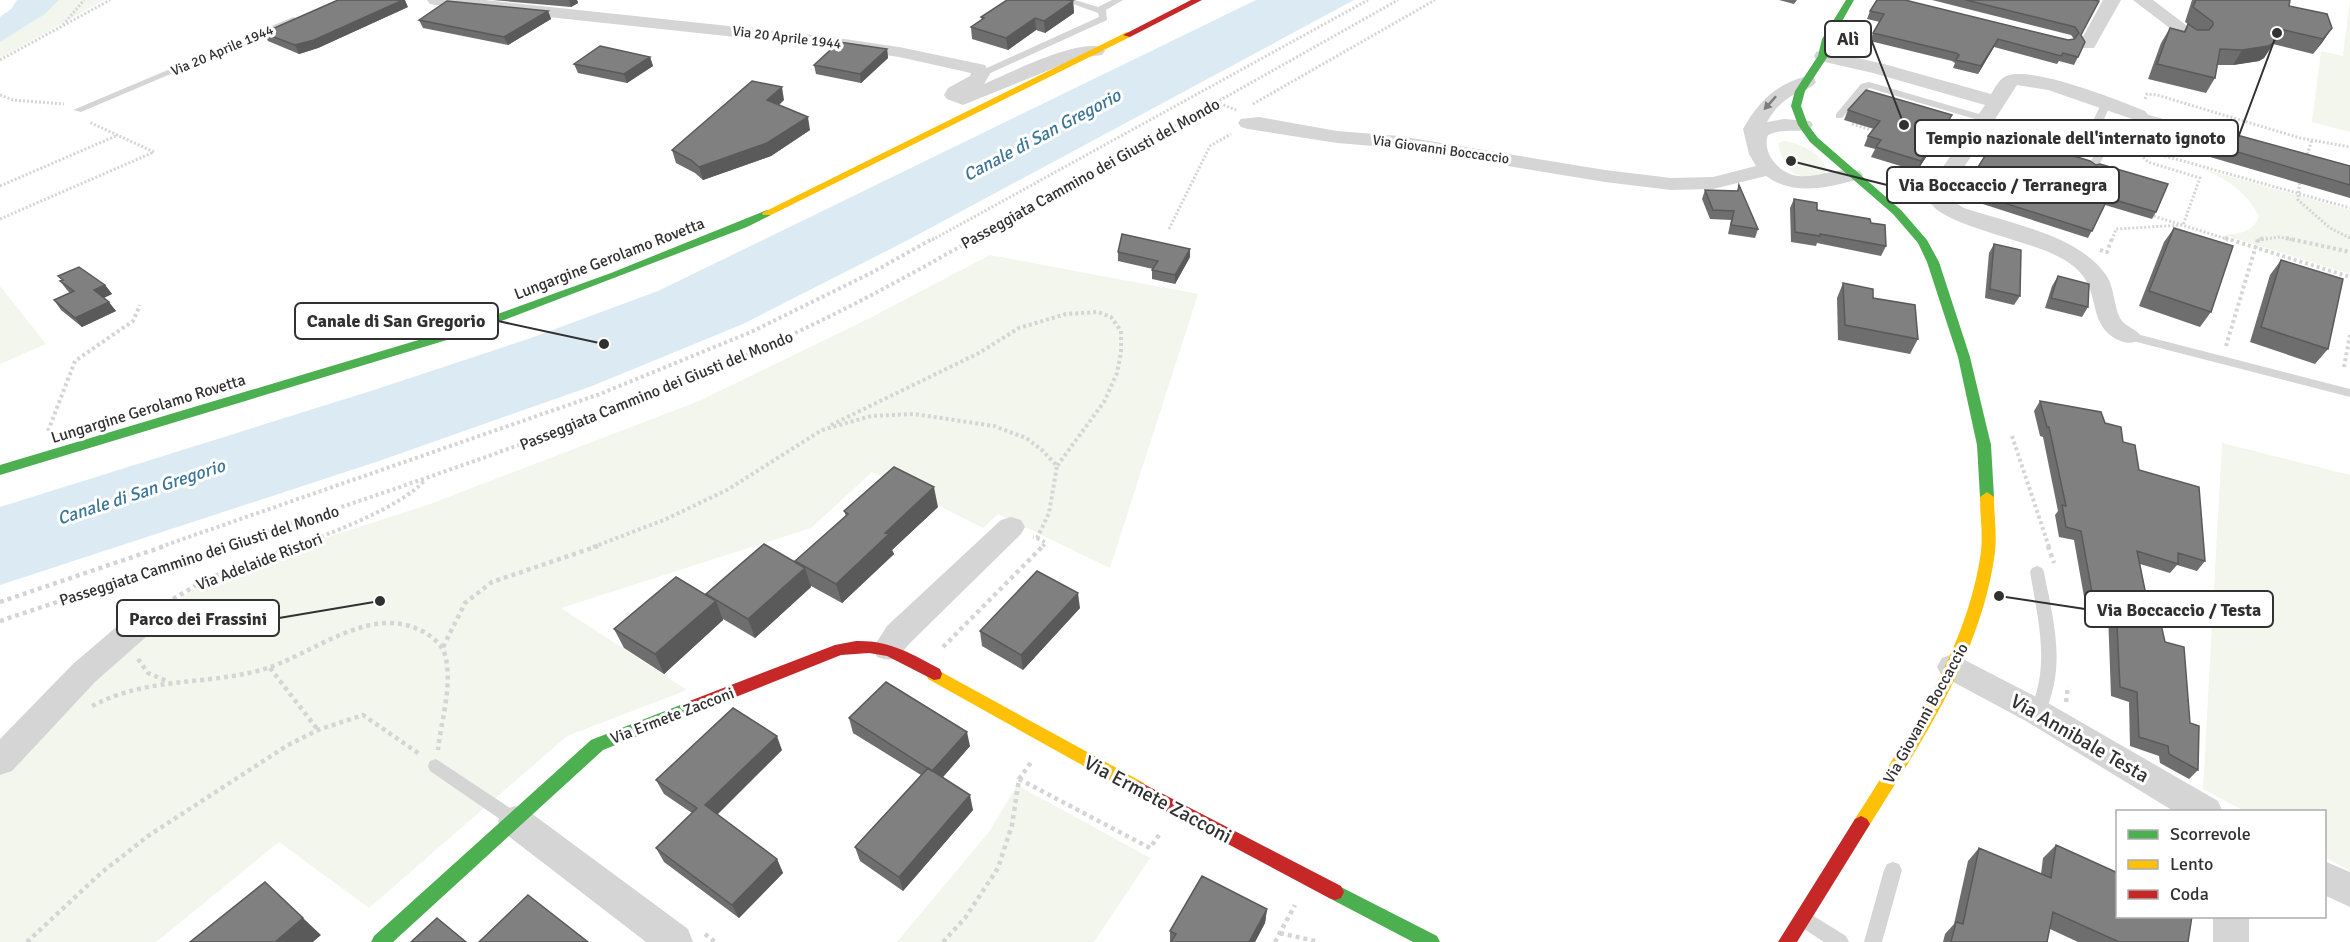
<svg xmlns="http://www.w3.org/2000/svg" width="2350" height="942" font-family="Signika,sans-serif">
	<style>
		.green { fill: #f2f6ed }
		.water { fill: #dbeaf3 }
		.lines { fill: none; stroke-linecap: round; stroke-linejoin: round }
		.path-far2 { stroke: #d5d5d5; stroke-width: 3; stroke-dasharray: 2 2; stroke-linecap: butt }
		.path-far1 { stroke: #d5d5d5; stroke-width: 4; stroke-dasharray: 3 3; stroke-linecap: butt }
		.path { stroke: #d5d5d5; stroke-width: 4.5; stroke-dasharray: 4 4; stroke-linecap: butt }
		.lane { fill: #d5d5d5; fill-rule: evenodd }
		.street { fill: #d5d5d5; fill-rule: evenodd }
		.fast { fill: #4caf50; fill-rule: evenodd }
		.slow { fill: #ffc107; fill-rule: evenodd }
		.jam { fill: #c62828; fill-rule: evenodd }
		.wall { fill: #6e6e6e }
		.shaded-wall { fill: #5a5a5a }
		.building { fill: #808080; stroke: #5a5a5a; stroke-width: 1.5 }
		.oneway { fill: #7b7b7b }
		.labels { text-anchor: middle; stroke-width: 6; stroke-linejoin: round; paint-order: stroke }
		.far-street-label { font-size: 14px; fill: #313131; stroke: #fff }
		.street-label { font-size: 16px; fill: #313131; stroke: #fff }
		.water-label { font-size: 18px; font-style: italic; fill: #3b7598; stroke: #fff }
		.near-street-label { font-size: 20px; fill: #313131; stroke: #fff }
		.leader { fill: none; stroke: #313131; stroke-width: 2 }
		.callout-dot { fill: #313131; stroke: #fff; stroke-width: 2 }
		.callout { fill: #fff; stroke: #313131; stroke-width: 2 }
		.callout-label { font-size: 18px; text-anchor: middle; font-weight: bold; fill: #313131 }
	</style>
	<rect width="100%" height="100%" fill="#fff"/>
	<path class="green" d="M59,0H104L0,58V42L45,14Z
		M2350,0V132L2312,122L2321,51L2343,56Z
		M1783,141C1799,142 1822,154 1827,170L1824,174C1794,181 1786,172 1778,144Z
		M2200,168L2350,210V274L2224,235C2239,234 2254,232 2259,216C2245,190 2227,179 2200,168Z
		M990,255L1198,294L1110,568L998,514L983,528L872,472L811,528L561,608L687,690L567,736L369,908L279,842L156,942H0V768L124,640L186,594L257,560L430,504L699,401L870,318Z
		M0,286L46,344L0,364Z
		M2222,443L2350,475V871L2325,857L2324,812L2244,811L2203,789Z
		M1017,785L1150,858L1094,942H897L989,832Z"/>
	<path class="water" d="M17,0H59L45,14L0,42V17L11,9Z
		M1256,0H1354L908,240L743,324L592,386L379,461L0,585V507L374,390L531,338L658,291Z"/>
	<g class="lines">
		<path class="path-far2" d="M63,25L84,0
			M0,60L110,0
			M0,95L13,100L64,104
			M2145,99L2147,94L2157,95L2300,138L2350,147
			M1216,102L1236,110
			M1253,104L1435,0
			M1852,124L1875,131
			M2126,145L2350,208
			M2138,148L2137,151L2148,162L2200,178L2183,225
			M2122,154L2132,131
			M2306,158L2312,140
			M2300,179L2298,200L2330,228L2350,238
			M1899,180L1916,188
			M0,186L118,135
			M2150,215L2230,240
			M0,219L154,152L89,122
			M1169,229L1210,146L1231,134
			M932,240L1368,0
			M972,240L1398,0
			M2112,240L2116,229L2183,225
			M2258,240L2280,237L2293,240"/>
		<path class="path-far1" d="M2225,238L2350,277
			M2286,238L2350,252
			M2100,250L2107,252L2112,238
			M2226,346L2258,239L2267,238
			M2344,367L2350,335
			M831,425L979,353L1019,328L1066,314L1098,312L1111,317L1121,331V352L1117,373L1104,402L1057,466
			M48,431L75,361L133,321L140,305
			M2012,436L2049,547
			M1037,538L1046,543L1042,547
			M160,547L600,394L751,332L873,272L934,238
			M222,547C411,484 600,421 782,339C848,309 912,274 975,238
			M293,547C329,534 400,508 425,480
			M593,547L664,520L727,490L822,430L871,416L914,414L994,426L1026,438L1041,449L1057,466L1049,513L1037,538L1033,537"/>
		<path class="path" d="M2048,546L2054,563
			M173,599L209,578L297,546
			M0,602L165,546
			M0,621L226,546
			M443,647L465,603L492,582L598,546
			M943,647L1043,546
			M138,659L148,673L169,682
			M270,668L318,730
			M2066,702L2068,686
			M92,706C150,676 202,686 261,670C312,656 369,602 424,632C434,638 444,646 446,659C452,688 441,721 438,750
			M1019,779L1150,848L1159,835
			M1280,933L1319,942
			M705,934L715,942
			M27,942L101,873L148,836L288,745L318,730L363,715L421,755
			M943,942L965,918L998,868L1012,825L1019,779L1032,761
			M1275,942L1295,905"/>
		<path class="lane" d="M1062,0H1075L1098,7L1112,0H1123L1106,10L1107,20L984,76H978V72L1099,17L1098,13Z
			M293,17L300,19L81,112L73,110Z
			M1869,82L2082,144L2102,102L2110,100L2112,102L2095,138L2110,144L2098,167L2093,170L2088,167L2099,145L2092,143L2089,150H2081L1869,88L1842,118H1836V114L1861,84Z
			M2138,112L2214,133L2215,135L2210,138L2135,117L2133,115Z
			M2129,332L2350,389V397L2125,339L2123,336Z
			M2037,566L2042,568L2044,572C2054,624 2067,667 2043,717L2037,719L2031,717L2029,712C2051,666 2038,620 2030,572L2032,568Z
			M436,759L519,814L522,819L519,824L513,827L507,824L430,771L428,766L430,761Z
			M1893,862L1899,864L1902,870L1882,942H1864L1884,870L1887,864Z
			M1804,910L1846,936L1849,942H1824L1798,925L1795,919L1798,913Z"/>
		<path class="street" d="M427,0H485L831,37L899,47L985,65L990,74L984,84C1012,72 1074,40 1102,47L1105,51L1102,55L1079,58L963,105L947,99L944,95L948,88L970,76L971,73L899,57L831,47L436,5L430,4Z
			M2103,0H2121L2094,48H2082L2079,44Z
			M2133,0H2153L2203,38L2200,42H2188Z
			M1823,50L1884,64L1991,94C1995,88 1999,79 2006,76C2031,65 2118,100 2145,111L2148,115L2145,119L2138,121L2048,90L2017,85L1950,189C1948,200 1955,203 1964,208C2008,223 2079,235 2106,275C2115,287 2114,313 2123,322C2129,328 2136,329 2141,336L2138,341C2129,344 2124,343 2116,339C2091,325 2098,300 2085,279C2077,266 2065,260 2053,254C2026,241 1949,225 1933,206C1928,201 1927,195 1928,189L1985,105L1873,73L1816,60L1814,56L1816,52Z
			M1807,76L1814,78L1816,82C1812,89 1802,90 1795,94C1783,100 1774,110 1767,122L1784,119L1810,121L1813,125L1810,129C1796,133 1781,128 1768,135C1765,142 1767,151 1771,158C1797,195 1830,163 1860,171L1863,175L1860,179C1829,187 1795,197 1766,176L1713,189L1671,190L1605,182L1399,148L1337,143L1248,129L1241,127L1238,123L1241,119L1259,117L1337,131L1399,136L1605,170L1671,178L1713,177L1756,166L1749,154L1743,129C1758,102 1776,84 1807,76Z
			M1011,517L1021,520L1025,527L1021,534L909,644C898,658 895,663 877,657L873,648L887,626L1001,520Z
			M153,601L164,605L168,613L164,621L95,682L12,771L0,775V739L73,664L142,605Z
			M1953,654L2048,703L2218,801L2223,812H2175L2026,721L1942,676L1937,667L1942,658Z
			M515,806L527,810L688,929L693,942H646L503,832L498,821L503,810Z
			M2324,861L2350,872V907L2324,895Z
			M2213,916H2249V942H2213Z"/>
		<path class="fast" d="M1846,0H1854L1832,39L1828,56L1805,91L1801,106L1808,125L1818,138L1901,210L1927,240L1939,262L1970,357L1991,445L1994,497L1987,502L1980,497L1977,445L1958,357L1927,262L1918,243L1893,214L1810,142L1798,125L1791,106L1795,91L1818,56L1822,39Z
			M767,210L771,211V215L747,227L470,333L0,475V465L462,327L611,273Z
			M693,700L699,702L701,707L699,712L603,750L393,942H371L374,936L591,740Z
			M1335,884L1437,936L1440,942H1413L1329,898L1326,892L1329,886Z"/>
		<path class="slow" d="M1127,32L1131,35L1130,37L771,215H763L762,213Z
			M1987,492L1994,497C1994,515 1997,534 1995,552C1982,654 1920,744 1867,829L1861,832L1855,829L1852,824L1855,819C1907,736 1967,651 1981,552C1983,534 1980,515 1980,497Z
			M934,668L1144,783L1146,788L1144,793L1138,795L1132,793L928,679L926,674L928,669Z"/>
		<path class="jam" d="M1191,0H1202L1130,37L1123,35Z
			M856,641C889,640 912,654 940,669L942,674L940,679L934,680L887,656L869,653L841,655L693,714L687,712L685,707L687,702L835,645Z
			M1138,781L1341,886L1344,892L1341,898L1335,900L1329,898L1132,793L1130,788L1132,783Z
			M1861,816L1867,819L1870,824L1867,829L1797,942H1778L1855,819Z"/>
	</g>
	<path class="wall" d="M492,0H577L578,3L571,7Z
		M1779,0H1797L1794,4Z
		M1932,0H2093L2081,35L2078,57L2074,65L2059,61L2057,64L1994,47L1978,74L1953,68L1955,63L1952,61L1870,41L1873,33L1880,22L1867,19L1870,11L2068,40L2074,39L2071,35Z
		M2192,0H2290L2289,6L2332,28L2313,54L2273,44L2264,58L2259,61L2233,65H2217L2215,78L2206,93L2148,79L2161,43L2170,28L2184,31L2188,24L2185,22Z
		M1073,1L1074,13L1045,33L1036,30L1008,50L972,39L971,27L982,20L981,17Z
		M408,7L318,48L299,54L268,41L263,33Z
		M548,11L551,19L508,45L423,28L419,20Z
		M887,49L888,58L861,83L816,74L814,65Z
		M650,57L653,66L627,83L578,73L574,64Z
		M784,100L779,105L810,130L771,156L703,180L695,173L676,163L672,150Z
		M1848,110L1947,125L1917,171L1871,157L1875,149L1864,146L1868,136L1874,129L1844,120Z
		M2197,124L2350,166V198L2186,150L2190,135Z
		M1999,133L2156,212L2152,219L2105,205L2088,238L1961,197Z
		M1739,185L1758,229L1755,238L1728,234L1731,220L1710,219L1702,199L1705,190L1737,191Z
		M1794,199L1817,210L1871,223L1886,246L1881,256L1817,243L1816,246L1791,242L1790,208Z
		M2174,228L2211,312L2200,327L2139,306L2164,242Z
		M1994,244L2020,296L2014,305L1985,298L1989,253Z
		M1190,249V257L1175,284L1152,279V270L1153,269L1118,261V252Z
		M2281,260L2328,349L2315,364L2250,342L2270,275Z
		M58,276L105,285L112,294L104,298L116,311L82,327L61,310L54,300L70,293L67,290L60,281L62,280Z
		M2058,276L2088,307L2082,317L2045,308L2052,286Z
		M1843,283L1873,298L1918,339L1910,354L1838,340L1837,298Z
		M2040,401L2105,423L2123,442L2139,470L2205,561L2197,571L2177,565L2170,573L2140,564L2147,600L2165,642L2190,723L2198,770L2189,779L2160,763L2159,756L2130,746L2129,702L2111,696L2108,613L2086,608L2074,540L2059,537L2055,515L2058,511L2043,437L2040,436L2034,411Z
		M938,507L892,550L894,554L842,603L811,586V587L755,638L723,619V620L664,674L624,648L614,629L795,562L846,516L844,511Z
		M1080,608L1023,670L982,646L980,631Z
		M849,718L970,746L943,777L973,810L903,891L860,861L855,847L921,775L853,733Z
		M782,750L717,814L777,859L783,873L739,918L664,862L656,848L692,813L664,794L656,780Z
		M2056,845L2188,942H2078L2050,929L2047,942H1943L1945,934L1954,924L1968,861L1979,848L2041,874L2043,858Z
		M1267,909L1265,923L1255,942H1170V931Z"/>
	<path class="shaded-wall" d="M403,0H405L408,7L318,48L299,54L295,45Z
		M569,0H577L578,3L571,7Z
		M1073,1L1074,13L1045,33L1044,21Z
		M548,11L551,19L508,45L504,37Z
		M1035,18L1036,30L1008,50L1006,38Z
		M2332,28L2322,43L2313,54L2323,39Z
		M1998,39L1994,47L1978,74L1981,66Z
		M2274,43L2264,58L2259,61L2233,65L2242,50Z
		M887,49L888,58L861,83L860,74Z
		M650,57L653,66L627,83L624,74Z
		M782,87L784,100L770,112L767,100Z
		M1952,115L1947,125L1917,171L1921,161Z
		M808,117L810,130L771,156L703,180L699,167Z
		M1190,249V257L1175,284V275Z
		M105,285L112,294L101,299L94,290Z
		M109,302L116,311L82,327L75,318Z
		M934,487L938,507L892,550L894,554L842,603L836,584L885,533Z
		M805,568L811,587L755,638L748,619Z
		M1078,593L1080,608L1023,670L1021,655Z
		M716,601L723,620L664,674L655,654Z
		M967,732L970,746L936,785L932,771Z
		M777,736L782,750L712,820L705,805Z
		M970,795L973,810L903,891L899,877Z
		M777,859L783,873L739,918L732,905Z
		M1267,909L1265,923L1255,942H1249Z
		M303,918L321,935L313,942H275Z"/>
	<path class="building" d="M338,0H403L314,40L295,45L263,33Z
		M1007,0H1068L1073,1L1044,21L1035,18L1006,38L971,27L984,18L981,17Z
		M1877,0H1905L2068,40L2074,39L2079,33L2075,27L1966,0H2093L2099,1L2081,35L2085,42L2078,57L2063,53L2061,56L1998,39L1981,66L1956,60L1959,55L1956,53L1873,33L1884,14L1870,11Z
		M2196,0H2290L2289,6L2327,14L2332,28L2323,39L2280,29L2274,43L2268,46L2242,50L2220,49L2215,78L2157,64L2170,28L2185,32L2188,24L2197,30H2209L2213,25V22L2193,7Z
		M447,1L548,11L504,37L419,20Z
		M839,42L887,49L860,74L814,65Z
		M600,46L650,57L624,74L574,64Z
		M752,81L782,87L767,100L808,117L767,143L699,167L691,160L672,150Z
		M1866,90L1952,115L1921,161L1876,147L1881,140L1868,136L1880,121L1848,110Z
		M2197,124L2350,166V185L2193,139Z
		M1999,133L2090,161L2096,165L2100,164L2168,184L2156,212L2108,198L2092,231L1964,190Z
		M1739,185L1758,229L1731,225L1734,211L1713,210L1705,190L1738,191Z
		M1794,199L1817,203V210L1870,219L1871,223L1885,225L1886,246L1820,234V236L1795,232Z
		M2174,228L2233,246L2211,312L2149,291Z
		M1122,234L1190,249L1175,275L1152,270L1158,261L1118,252Z
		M1994,244L2021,250L2020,296L1990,289Z
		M2281,260L2343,279L2328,349L2261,327Z
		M79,267L105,285L94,290L109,302L75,318L54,300L74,291L60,281L63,280L58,276Z
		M2058,276L2089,284L2088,307L2051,298Z
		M1843,283L1873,289V298L1915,305L1918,339L1845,325Z
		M2040,401L2101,412L2105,423L2121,427L2123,442L2135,445L2139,470L2199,487L2205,561L2178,553V564L2137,551L2147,600L2156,602L2165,642L2184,647L2190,723L2199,726L2198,770L2169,754L2168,746L2139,737L2137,692L2120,687L2116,604L2093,598L2081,531L2066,527L2062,505L2066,506L2049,427H2047Z
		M894,467L934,487L885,533L889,534L836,584L795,561L848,514L844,511Z
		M764,544L805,568L748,619L706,594Z
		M1037,571L1078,593L1021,655L980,631Z
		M676,577L716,601L655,654L614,629Z
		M886,682L967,732L932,771L849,718Z
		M733,708L777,736L705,805L777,859L732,905L656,848L697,808L656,780Z
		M928,768L970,795L899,877L855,847Z
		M2056,845L2118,873V916H2192L2188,942H2119L2053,912L2047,942H1951L1956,922L1963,924L1979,848L2051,878Z
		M1202,876L1267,909L1249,942H1171L1176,934L1170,931Z
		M265,882L303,918L275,942H190Z
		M528,895L588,942H479Z
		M437,918L466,942H411Z"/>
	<defs><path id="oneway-solid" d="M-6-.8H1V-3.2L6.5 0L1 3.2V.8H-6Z" transform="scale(1.5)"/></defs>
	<use class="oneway" href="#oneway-solid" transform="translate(1770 103) rotate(132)"/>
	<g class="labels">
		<g class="far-street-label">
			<text transform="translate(787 37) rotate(7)" y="5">Via 20 Aprile 1944</text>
			<text transform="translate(222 50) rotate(-23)" y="5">Via 20 Aprile 1944</text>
			<text transform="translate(1441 149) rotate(8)" y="5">Via Giovanni Boccaccio</text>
		</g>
		<g class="street-label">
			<text transform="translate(1090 173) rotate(-29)" y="6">Passeggiata Cammino dei Giusti del Mondo</text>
			<text transform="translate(609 258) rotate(-21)" y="6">Lungargine Gerolamo Rovetta</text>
			<text transform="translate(656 390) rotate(-22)" y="6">Passeggiata Cammino dei Giusti del Mondo</text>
			<text transform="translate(148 408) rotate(-17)" y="6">Lungargine Gerolamo Rovetta</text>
			<text transform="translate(199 555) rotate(-18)" y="6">Passeggiata Cammino dei Giusti del Mondo</text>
			<text transform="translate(259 561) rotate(-21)" y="6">Via Adelaide Ristori</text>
			<text transform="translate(1925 713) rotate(-61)" y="6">Via Giovanni Boccaccio</text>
			<text transform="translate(672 715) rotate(-21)" y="6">Via Ermete Zacconi</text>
		</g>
		<g class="water-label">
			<text transform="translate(1042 135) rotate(-28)" y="6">Canale di San Gregorio</text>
			<text transform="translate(141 492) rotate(-18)" y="6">Canale di San Gregorio</text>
		</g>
		<g class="near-street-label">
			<text transform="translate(2080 738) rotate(30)" y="7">Via Annibale Testa</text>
			<text transform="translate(1158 799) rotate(28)" y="7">Via Ermete Zacconi</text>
		</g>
	</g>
	<path class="leader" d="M1904 125L1871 39M2277 33L2238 138M1791 161L1887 185M604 344L498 321M1999 596L2085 609M380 601L279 618"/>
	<g class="callout-dot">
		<circle cx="1904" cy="125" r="6"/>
		<circle cx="2277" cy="33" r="6"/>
		<circle cx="1791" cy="161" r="6"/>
		<circle cx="604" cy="344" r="6"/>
		<circle cx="1999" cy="596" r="6"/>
		<circle cx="380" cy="601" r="6"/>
	</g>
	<g class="callout">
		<rect x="1825" y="21" width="46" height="36" rx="6"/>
		<rect x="1915" y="120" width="323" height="36" rx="6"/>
		<rect x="1887" y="167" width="232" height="36" rx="6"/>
		<rect x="295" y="303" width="203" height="36" rx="6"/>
		<rect x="2085" y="591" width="188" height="36" rx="6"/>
		<rect x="117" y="600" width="162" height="36" rx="6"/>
	</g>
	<g class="callout-label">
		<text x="1848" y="45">Alì</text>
		<text x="2076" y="144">Tempio nazionale dell'internato ignoto</text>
		<text x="2003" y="191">Via Boccaccio / Terranegra</text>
		<text x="396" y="327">Canale di San Gregorio</text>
		<text x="2179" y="616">Via Boccaccio / Testa</text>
		<text x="198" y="625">Parco dei Frassini</text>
	</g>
	<rect x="2116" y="810" width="210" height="108" fill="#ffffff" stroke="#adadad" stroke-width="1.5"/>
	<rect x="2128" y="830" width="30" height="9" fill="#4caf50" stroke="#adadad" stroke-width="1.5"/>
	<text x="2170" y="840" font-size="18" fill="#313131">Scorrevole</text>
	<rect x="2128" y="860" width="30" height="9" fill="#ffc107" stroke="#adadad" stroke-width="1.5"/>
	<text x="2170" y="870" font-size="18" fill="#313131">Lento</text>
	<rect x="2128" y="890" width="30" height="9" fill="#c62828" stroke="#adadad" stroke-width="1.5"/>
	<text x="2170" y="900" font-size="18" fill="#313131">Coda</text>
</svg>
